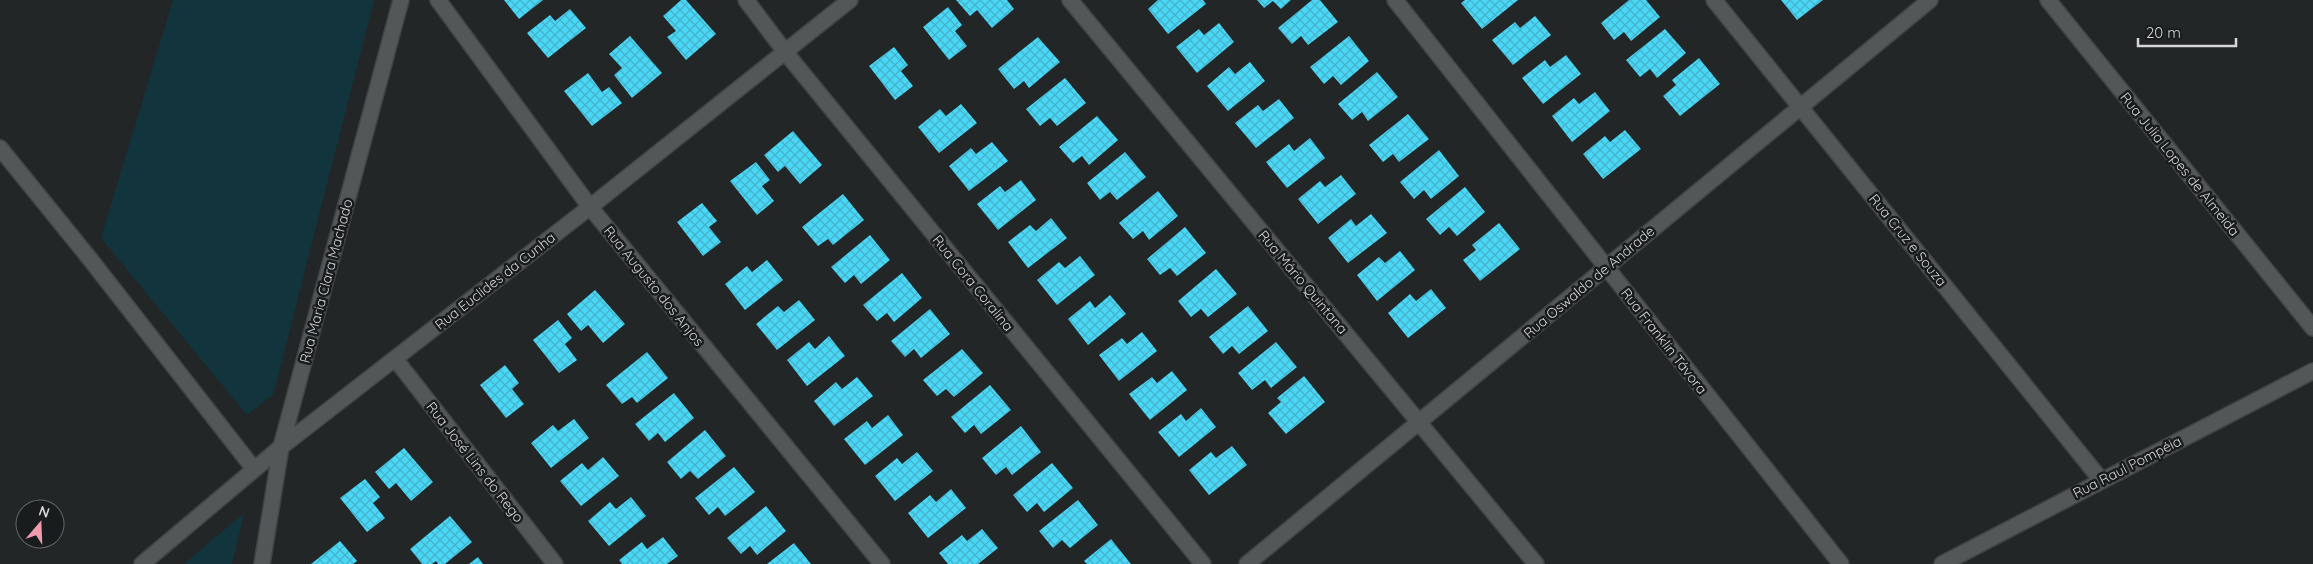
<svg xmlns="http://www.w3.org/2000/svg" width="2313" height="564" font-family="Quicksand,sans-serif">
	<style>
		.grass { fill: #12353d }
		.building { fill: url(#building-cross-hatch) }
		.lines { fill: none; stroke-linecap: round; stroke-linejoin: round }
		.minor-casing { stroke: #404344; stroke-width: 18 }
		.minor { stroke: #535758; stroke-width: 15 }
		.labels { text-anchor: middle; stroke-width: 5; stroke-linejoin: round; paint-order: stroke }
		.street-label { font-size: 14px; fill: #d5d7d8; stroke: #191c1d }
	</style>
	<defs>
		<pattern id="building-cross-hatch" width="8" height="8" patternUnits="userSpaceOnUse" patternTransform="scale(1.25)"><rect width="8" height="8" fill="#49d7f6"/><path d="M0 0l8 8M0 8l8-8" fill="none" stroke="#47b1c9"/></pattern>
	</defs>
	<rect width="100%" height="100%" fill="#222627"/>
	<path class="grass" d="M173,0H374L273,395L247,415L101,238Z
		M244,513L232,564H184Z"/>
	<path class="building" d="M504,0H543L519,19Z
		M681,0H686L716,34L686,60L667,37L676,31L663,16Z
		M956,0H1007L1014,9L992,28L977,10L970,16Z
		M1158,0H1203L1206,4L1168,34L1148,9Z
		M1257,0H1291L1281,9L1273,1L1264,8Z
		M1312,0H1320L1338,22L1308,45L1301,36L1292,44L1278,28Z
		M1465,0H1518L1482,29L1461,3Z
		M1629,0H1646L1660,17L1631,41L1624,32L1614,40L1601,23Z
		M1781,0H1823L1797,20Z
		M948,7L962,25L955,31L967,46L949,60L923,27Z
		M570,9L586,28L548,58L527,33L550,15L555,21Z
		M1535,16L1551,35L1513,65L1492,40L1515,22L1520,28Z
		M1219,23L1234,42L1197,73L1176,47L1199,29L1204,35Z
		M1665,29L1686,53L1657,78L1650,69L1640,77L1626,60Z
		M630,36L662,73L632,98L614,75L622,68L609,54Z
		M1349,36L1369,61L1341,85L1333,76L1324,84L1310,67Z
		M1038,37L1060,62L1029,88L1024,81L1014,89L998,69Z
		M894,47L908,65L901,71L913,86L895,100L869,66Z
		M1566,55L1581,74L1543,104L1522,78L1545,60L1550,67Z
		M1699,58L1720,84L1680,116L1663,96L1676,85L1672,80Z
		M1250,62L1265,81L1228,111L1207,86L1229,67L1235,74Z
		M1377,72L1398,97L1368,121L1362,112L1352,120L1338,104Z
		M588,73L602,92L609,87L622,103L592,126L564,91Z
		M1065,78L1086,103L1057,126L1050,118L1040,126L1026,109Z
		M1595,92L1610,111L1572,142L1552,116L1574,98L1579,104Z
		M1279,99L1294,118L1256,148L1235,123L1258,105L1263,111Z
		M961,104L977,123L939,153L918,127L940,109L946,116Z
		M1408,114L1429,139L1399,162L1393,154L1383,162L1369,145Z
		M1097,116L1118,140L1089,165L1082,156L1073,163L1059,147Z
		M1625,130L1641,149L1603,179L1583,154L1605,136L1610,142Z
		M793,131L822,165L800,184L785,166L778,172L764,155Z
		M1310,138L1325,158L1287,188L1266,162L1289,144L1294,151Z
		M992,142L1008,161L969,191L949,166L971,148L976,154Z
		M1439,150L1459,176L1431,199L1424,190L1414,199L1400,182Z
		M1125,152L1146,177L1117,200L1110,192L1100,200L1087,183Z
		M756,162L770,180L762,186L774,201L757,215L730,181Z
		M1341,175L1356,194L1318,224L1298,199L1320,181L1325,187Z
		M1021,180L1036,200L998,230L977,204L1000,186L1005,192Z
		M1465,187L1485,212L1457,236L1449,227L1440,235L1426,219Z
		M1158,191L1178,216L1149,240L1143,231L1133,239L1119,223Z
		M843,194L864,220L833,245L828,239L818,246L802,227Z
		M702,203L717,221L709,227L721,242L703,256L677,222Z
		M1371,214L1387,233L1348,263L1328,238L1351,219L1356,226Z
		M1051,218L1067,238L1028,268L1008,242L1030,225L1036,231Z
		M1499,223L1520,249L1480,281L1463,260L1476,250L1472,245Z
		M1185,227L1206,253L1177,276L1170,268L1160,275L1147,259Z
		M870,235L890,260L861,284L854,275L845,283L831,267Z
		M1400,251L1415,270L1377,301L1357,275L1379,257L1385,263Z
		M1080,256L1095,275L1057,305L1037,280L1059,262L1065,268Z
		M767,260L783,280L745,310L725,284L747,266L752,272Z
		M1216,269L1237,294L1208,317L1201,309L1191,317L1178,301Z
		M902,273L922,298L894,322L887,313L877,321L863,305Z
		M1431,289L1446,308L1408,338L1388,313L1410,294L1416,301Z
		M595,290L625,324L603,343L588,325L581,331L567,314Z
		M1110,295L1126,314L1088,345L1068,319L1090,301L1095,308Z
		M799,300L815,320L777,350L756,324L778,306L784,312Z
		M1248,306L1268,331L1239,354L1232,346L1223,354L1209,337Z
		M930,309L950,334L921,358L914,349L905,357L891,341Z
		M558,320L572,338L565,344L577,360L559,373L533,340Z
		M1142,332L1157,351L1119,381L1099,355L1122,338L1127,344Z
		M829,336L845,356L807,386L787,360L809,342L815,349Z
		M1276,342L1297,367L1271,388L1265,380L1252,390L1238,373Z
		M962,349L983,373L954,397L946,389L937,396L923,380Z
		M647,352L668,378L637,403L632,397L622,404L606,385Z
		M505,365L519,383L512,389L524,404L506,418L480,385Z
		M1172,371L1187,390L1150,420L1129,394L1152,377L1157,383Z
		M1304,376L1325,402L1286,434L1268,413L1281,402L1277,398Z
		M857,377L873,396L834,426L814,401L836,382L842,389Z
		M990,385L1011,410L981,434L974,425L965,433L951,417Z
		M674,393L694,418L665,442L658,433L649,441L635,424Z
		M1201,408L1216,427L1179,457L1158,432L1181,414L1186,421Z
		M888,415L903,435L865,465L844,439L867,421L872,428Z
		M574,419L589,438L551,468L531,443L553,425L558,431Z
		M1021,426L1041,452L1012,475L1006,467L996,475L982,458Z
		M705,430L726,456L698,479L690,471L681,479L667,462Z
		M1232,446L1247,465L1209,495L1189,470L1211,452L1216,458Z
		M404,448L433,482L411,501L396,483L389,489L375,472Z
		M917,452L933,471L895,501L875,476L897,458L902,464Z
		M603,457L619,476L581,506L560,481L582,463L588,470Z
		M1052,463L1073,488L1044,512L1037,503L1027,512L1013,495Z
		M734,467L755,492L725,516L718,507L709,515L695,498Z
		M365,479L380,497L373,503L385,518L367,532L340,498Z
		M951,489L966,508L928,538L908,513L930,495L936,502Z
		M631,497L646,516L609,546L588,521L610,502L616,509Z
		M1078,500L1098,525L1070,548L1062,540L1053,548L1039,531Z
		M766,506L786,531L757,555L750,546L741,554L727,538Z
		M450,516L472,542L445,564H438L436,561L432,564H422L410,549Z
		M982,529L998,548L978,564H948L939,553L962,535L967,541Z
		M663,537L678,556L667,564H622L619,560L642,542L647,549Z
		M1111,539L1131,564H1087L1084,561Z
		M340,541L357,561L353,564H311Z
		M794,543L811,564H767Z
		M478,557L483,564H469Z"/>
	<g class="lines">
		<g class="minor-casing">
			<path id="minor" d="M438,0L590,207L882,564
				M746,0L786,53L1203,564
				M1070,0L1536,564
				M1395,0L1841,564
				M1714,0L2102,481
				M2048,0L2313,328
				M0,148L90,259L254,469
				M396,360L555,564
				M142,564L281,447L590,207L850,0
				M262,564L281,447L401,0
				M1247,564L1930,0
				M1942,564L2313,371"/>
		</g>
		<use href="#minor" class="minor"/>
	</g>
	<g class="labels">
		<g class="street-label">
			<text transform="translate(2180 164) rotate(51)" y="5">Rua Julia Lopes de Almeida</text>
			<text transform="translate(1908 240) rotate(51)" y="5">Rua Cruz e Souza</text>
			<text transform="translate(326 281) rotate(-75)" y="5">Rua Maria Clara Machado</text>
			<text transform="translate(495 281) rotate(-38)" y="5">Rua Euclides da Cunha</text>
			<text transform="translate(1303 282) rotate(50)" y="5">Rua Mário Quintana</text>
			<text transform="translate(1589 282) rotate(-40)" y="5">Rua Oswaldo de Andrade</text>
			<text transform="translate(973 283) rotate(51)" y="5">Rua Cora Coralina</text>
			<text transform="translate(654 286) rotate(51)" y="5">Rua Augusto dos Anjos</text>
			<text transform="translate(1664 341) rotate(52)" y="5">Rua Franklin Távora</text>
			<text transform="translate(475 462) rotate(52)" y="5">Rua José Lins do Rego</text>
			<text transform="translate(2127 467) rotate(-27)" y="5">Rua Raul Pompéia</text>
		</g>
	</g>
	<g transform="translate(40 524) rotate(19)"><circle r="24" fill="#191c1d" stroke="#646768"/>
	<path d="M0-4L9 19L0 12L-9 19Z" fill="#f29aae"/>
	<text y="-8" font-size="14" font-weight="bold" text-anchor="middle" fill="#d5d7d8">N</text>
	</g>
	<path d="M2138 38v8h98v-8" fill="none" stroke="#d5d7d8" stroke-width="2.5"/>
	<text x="2146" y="38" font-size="15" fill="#d5d7d8" stroke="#191c1d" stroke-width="4" paint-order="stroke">20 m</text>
</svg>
